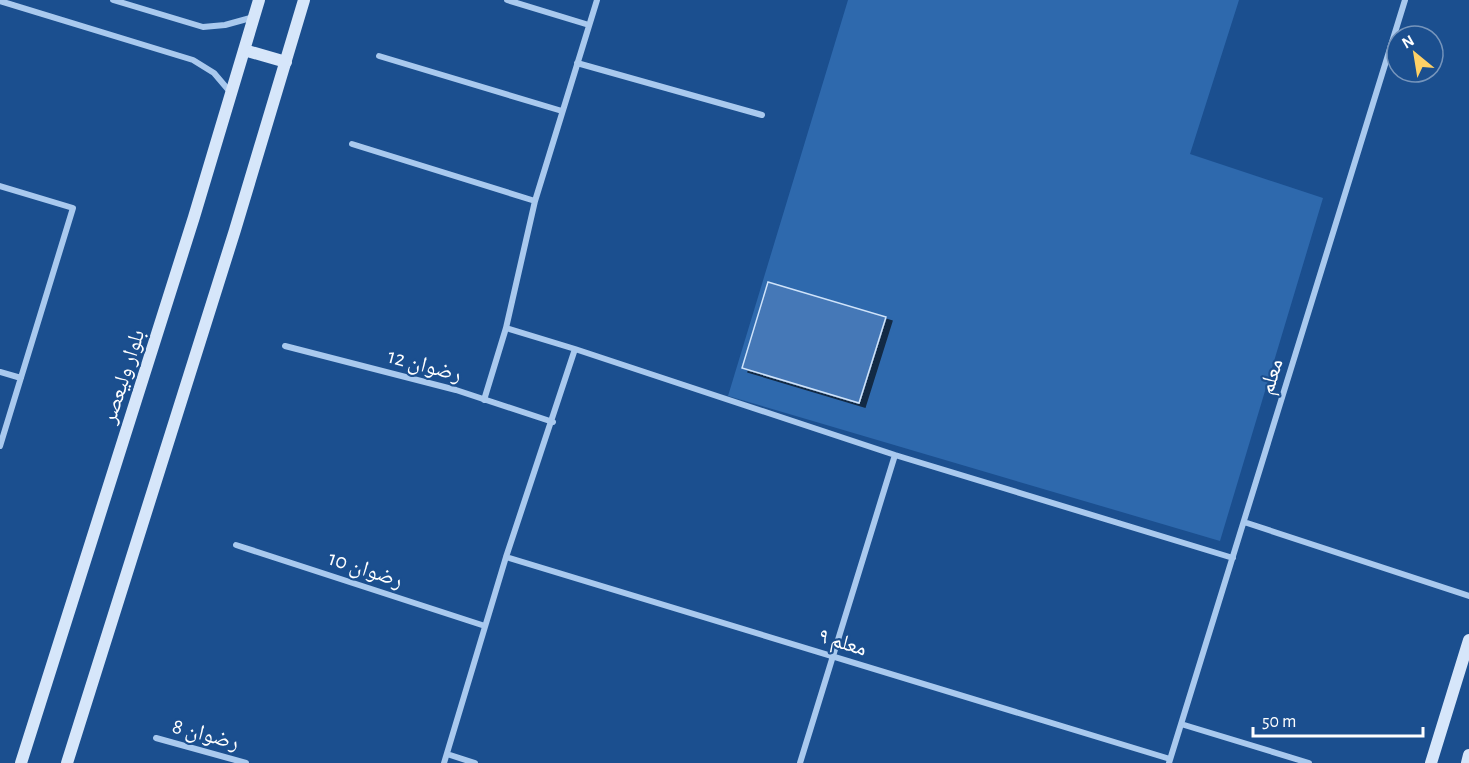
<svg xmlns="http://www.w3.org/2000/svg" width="1469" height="763" font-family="'Alegreya Sans','Noto Naskh Arabic',sans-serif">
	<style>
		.green { fill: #2e69ad }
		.building { fill: #4478b7; stroke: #cfe3fa; stroke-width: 1.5; filter: url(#shadow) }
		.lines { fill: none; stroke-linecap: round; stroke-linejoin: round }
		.street { stroke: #a9c9ee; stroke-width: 6 }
		.secondary { stroke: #d6e6fa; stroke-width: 12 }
		.labels { text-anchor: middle; stroke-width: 4.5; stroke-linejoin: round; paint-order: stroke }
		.street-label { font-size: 22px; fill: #fff; stroke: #1b4f8f }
	</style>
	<defs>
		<filter id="shadow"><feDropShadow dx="6" dy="4" stdDeviation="0" flood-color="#0009"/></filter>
	</defs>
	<rect width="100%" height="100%" fill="#1b4f8f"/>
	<path class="green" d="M848,0H1239L1190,154L1323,198L1220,541L728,396Z"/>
	<path class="building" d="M768,282L886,317L859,403L742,368Z"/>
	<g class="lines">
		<path class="street" d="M113,0L203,27L225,25L254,17
			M507,0L589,25
			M0,1L193,60L214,73L231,93
			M379,56L562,111
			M577,63L762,115
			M352,144L535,201
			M0,186L73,208L0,446
			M506,328L575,349L895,455L1233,558
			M285,346L456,390L553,422
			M0,372L21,378
			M484,400L506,328L535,201L597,0
			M1244,522L1469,596
			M236,545L485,626
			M506,557L1170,759
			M1181,724L1309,763
			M156,738L246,763
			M447,754L475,763
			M444,763L506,557L575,349
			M800,763L895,455
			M1169,763L1405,0"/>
		<path class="secondary" d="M244,50L286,62
			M21,763L194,217L259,0
			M67,763L235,230L304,0
			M1431,763L1469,640
			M1467,763L1469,755"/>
	</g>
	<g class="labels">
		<g class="street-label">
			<text transform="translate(425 364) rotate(15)" y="8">رضوان 12</text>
			<text transform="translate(122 376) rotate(-72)" y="8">بلوار ولیعصر</text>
			<text transform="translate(1270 376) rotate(-73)" y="8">معلم</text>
			<text transform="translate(366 568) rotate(18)" y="8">رضوان 10</text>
			<text transform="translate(843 641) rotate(17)" y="8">معلم ۹</text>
			<text transform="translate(206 733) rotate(15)" y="8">رضوان 8</text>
		</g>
	</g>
	<g transform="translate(1415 54) rotate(330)"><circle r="28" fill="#1b4f8f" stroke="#7695bc" stroke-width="1.5"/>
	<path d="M0-4.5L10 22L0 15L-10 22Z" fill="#ffd166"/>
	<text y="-9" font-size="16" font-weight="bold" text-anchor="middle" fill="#ffffff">N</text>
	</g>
	<path d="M1253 727v9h170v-9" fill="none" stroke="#ffffff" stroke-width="3"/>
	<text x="1262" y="727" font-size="18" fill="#ffffff" stroke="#1b4f8f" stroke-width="4.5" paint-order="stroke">50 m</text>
</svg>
